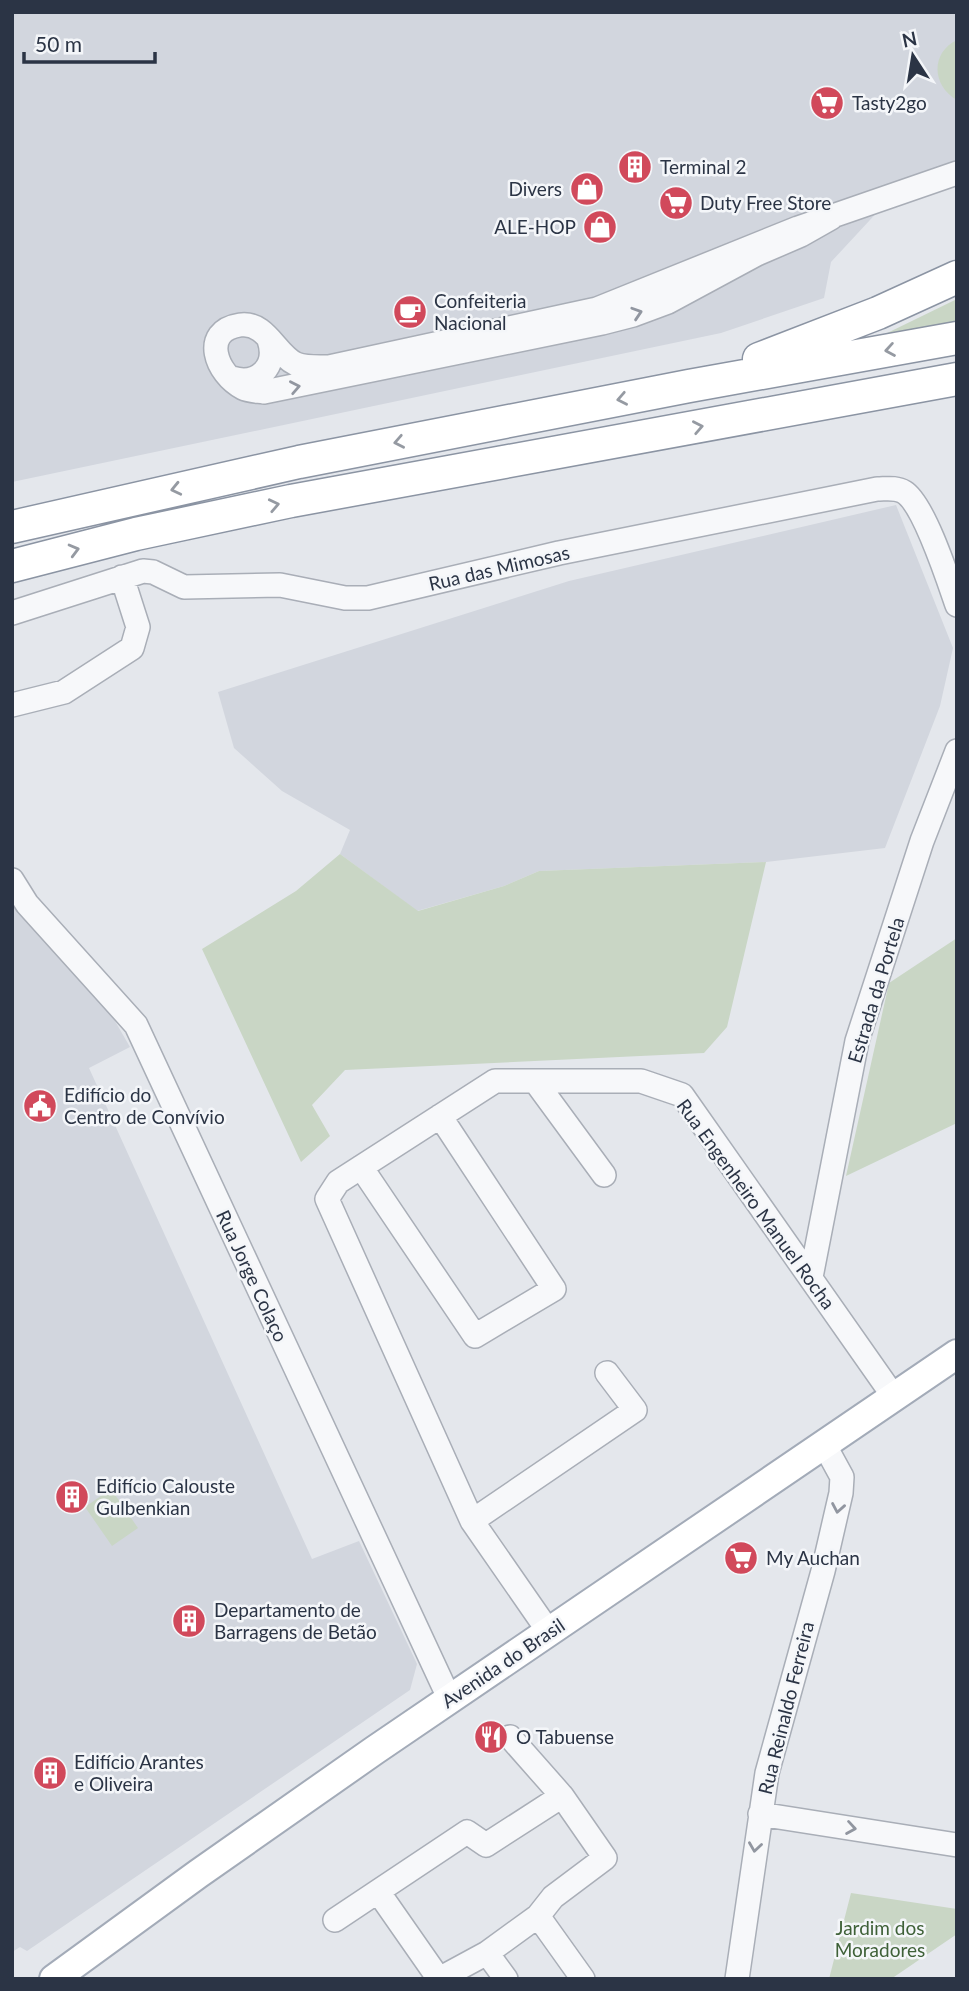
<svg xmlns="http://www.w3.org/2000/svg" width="969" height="1991" font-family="Lato,sans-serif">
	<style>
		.built { fill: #d2d6de }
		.green { fill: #c9d6c5 }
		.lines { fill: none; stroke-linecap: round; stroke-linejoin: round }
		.minor-casing { stroke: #a9aeb7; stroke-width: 26 }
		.major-casing { stroke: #a3abb8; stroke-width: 32 }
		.highway-casing { stroke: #8b94a3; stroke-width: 35 }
		.minor { stroke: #f7f8fa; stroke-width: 23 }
		.major { stroke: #fff; stroke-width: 28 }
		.highway { stroke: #fff; stroke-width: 32 }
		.oneway { stroke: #9196a0 }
		.oneway2 { stroke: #959aa2 }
		.labels { text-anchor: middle; stroke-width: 5; stroke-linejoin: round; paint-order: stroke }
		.poi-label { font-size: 19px; fill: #2b3445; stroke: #f4f6f9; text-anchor: start }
		.street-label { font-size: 19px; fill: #2b3445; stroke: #f4f6f9 }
		.park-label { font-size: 19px; fill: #3f6138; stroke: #f4f6f9 }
	</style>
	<rect width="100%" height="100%" fill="#e4e7ec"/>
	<path class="built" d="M12,12H957V164L908,179L831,262L824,298L721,333L12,482Z
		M896,505L953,648L940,706L885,848L766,862L539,871L504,886L417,911L340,854L350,830L282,791L234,748L218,692L569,581Z
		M12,891L108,1009L130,1047L89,1068L312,1559L359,1541L417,1664L410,1690L27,1951L20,1947L12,1952Z"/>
	<path class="green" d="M957,40V100C932,86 930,53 957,40Z
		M957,299V322L877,338Z
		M340,854L418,911L504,886L539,871L766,862L727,1027L704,1053L345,1070L312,1105L330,1136L301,1162L202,949L296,891Z
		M957,938V1123L846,1176L889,983Z
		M111,1489L138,1528L112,1546L85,1507Z
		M851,1893L957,1909V1934L891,1979H829Z"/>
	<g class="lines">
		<g class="minor-casing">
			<path id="minor" d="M831,218L801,235L757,254L668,302L633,315L602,323L264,392C257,391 249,391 243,388C216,374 200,331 240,325C266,321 276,355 296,364C306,368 318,367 329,367L597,309L798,228L957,173
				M232,378C258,386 278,366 269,340
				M12,613L143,571L153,572L184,587L280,585L345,598H368L559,553L877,489C886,489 896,487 904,492C924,504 949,582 957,605
				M12,705L64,692L132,648L138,627L122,577
				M12,880L27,904L136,1025L450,1700
				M535,1081L604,1175
				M361,1167L475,1336L554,1289L440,1116
				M811,1277L857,1041L922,841L957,751
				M472,1521L635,1410L607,1373
				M549,1632L472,1521L327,1199L338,1182L495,1081H641L682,1095L894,1397
				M510,1737L562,1796L605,1858L553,1897L538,1916
				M760,1814L957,1845
				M379,1893L439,1979
				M335,1920L467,1832L486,1845L562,1796
				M487,1953L506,1979
				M439,1979L487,1953L538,1916L583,1979
				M737,1979L767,1773L823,1571L841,1493L842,1477L824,1444"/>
		</g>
		<g class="major-casing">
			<path id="major" d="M54,1979L198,1874L375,1750L957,1354"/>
		</g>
		<g class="highway-casing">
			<path id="highway" d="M759,359L878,313L957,277
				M12,527L299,462L689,386L957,338
				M12,566L136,534L291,501L957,379"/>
		</g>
		<use href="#minor" class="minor"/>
		<use href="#major" class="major"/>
		<use href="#highway" class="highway"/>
	</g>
	<defs><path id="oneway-chevron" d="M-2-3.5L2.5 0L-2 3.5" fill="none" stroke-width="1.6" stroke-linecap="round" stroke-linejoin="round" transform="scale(1.75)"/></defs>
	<g class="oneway">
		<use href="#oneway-chevron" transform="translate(637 313) rotate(-18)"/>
		<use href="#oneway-chevron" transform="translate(295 387) rotate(-11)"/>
		<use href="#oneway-chevron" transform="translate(838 1508) rotate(100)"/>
		<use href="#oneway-chevron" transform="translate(851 1828) rotate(9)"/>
		<use href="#oneway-chevron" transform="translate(755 1847) rotate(98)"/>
	</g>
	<g class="oneway2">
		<use href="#oneway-chevron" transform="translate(890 350) rotate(170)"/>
		<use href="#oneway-chevron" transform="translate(622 399) rotate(169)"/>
		<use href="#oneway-chevron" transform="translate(698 427) rotate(-11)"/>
		<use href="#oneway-chevron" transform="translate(399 442) rotate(169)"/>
		<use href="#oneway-chevron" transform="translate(176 489) rotate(167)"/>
		<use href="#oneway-chevron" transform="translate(274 505) rotate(-12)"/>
		<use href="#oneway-chevron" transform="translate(74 550) rotate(-15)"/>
	</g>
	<defs>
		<g id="supermarket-disc" transform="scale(1.75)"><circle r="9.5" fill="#d1495b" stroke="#f4f6f9"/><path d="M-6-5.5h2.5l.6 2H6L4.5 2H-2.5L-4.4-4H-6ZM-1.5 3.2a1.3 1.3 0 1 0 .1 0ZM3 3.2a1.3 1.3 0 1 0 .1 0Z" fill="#fff"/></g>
		<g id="building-disc" transform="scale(1.75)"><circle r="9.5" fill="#d1495b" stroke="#f4f6f9"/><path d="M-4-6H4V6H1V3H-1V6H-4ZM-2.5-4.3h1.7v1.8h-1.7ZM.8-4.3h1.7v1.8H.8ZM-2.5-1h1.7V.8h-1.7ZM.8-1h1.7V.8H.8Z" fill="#fff"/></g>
		<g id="shop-disc" transform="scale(1.75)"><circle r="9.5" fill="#d1495b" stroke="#f4f6f9"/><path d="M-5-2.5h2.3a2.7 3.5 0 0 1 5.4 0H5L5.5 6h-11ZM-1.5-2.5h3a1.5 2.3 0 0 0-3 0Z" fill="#fff"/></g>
		<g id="cafe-disc" transform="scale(1.75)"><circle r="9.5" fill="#d1495b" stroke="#f4f6f9"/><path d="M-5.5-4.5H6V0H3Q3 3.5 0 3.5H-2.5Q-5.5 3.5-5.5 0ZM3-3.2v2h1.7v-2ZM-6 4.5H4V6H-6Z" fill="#fff"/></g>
		<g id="civic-disc" transform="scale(1.75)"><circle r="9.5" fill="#d1495b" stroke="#f4f6f9"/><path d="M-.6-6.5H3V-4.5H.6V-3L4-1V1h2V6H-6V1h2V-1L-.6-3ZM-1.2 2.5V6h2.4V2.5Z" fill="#fff"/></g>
		<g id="restaurant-disc" transform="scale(1.75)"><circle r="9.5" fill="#d1495b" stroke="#f4f6f9"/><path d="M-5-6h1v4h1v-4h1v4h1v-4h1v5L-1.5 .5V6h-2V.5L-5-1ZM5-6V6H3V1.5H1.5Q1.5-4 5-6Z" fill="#fff"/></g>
	</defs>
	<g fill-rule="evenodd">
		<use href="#supermarket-disc" x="827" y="103"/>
		<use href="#building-disc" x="635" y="167"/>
		<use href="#shop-disc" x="587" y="189"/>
		<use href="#supermarket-disc" x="676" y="203"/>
		<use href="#shop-disc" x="600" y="227"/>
		<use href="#cafe-disc" x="410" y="312"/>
		<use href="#civic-disc" x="40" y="1106"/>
		<use href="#building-disc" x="72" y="1497"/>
		<use href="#supermarket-disc" x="741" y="1558"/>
		<use href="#building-disc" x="189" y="1621"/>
		<use href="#restaurant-disc" x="491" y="1737"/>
		<use href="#building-disc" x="50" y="1773"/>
	</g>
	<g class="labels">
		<g class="poi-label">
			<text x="852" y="110">Tasty2go</text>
			<text x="660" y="174">Terminal 2</text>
			<text x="562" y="196" text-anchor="end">Divers</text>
			<text x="700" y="210">Duty Free Store</text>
			<text x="576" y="234" text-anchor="end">ALE-HOP</text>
			<text x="434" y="308">Confeiteria<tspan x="434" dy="22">Nacional</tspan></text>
			<text x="64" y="1102">Edifício do<tspan x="64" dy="22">Centro de Convívio</tspan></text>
			<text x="96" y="1493">Edifício Calouste<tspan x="96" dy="22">Gulbenkian</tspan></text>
			<text x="766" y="1565">My Auchan</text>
			<text x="214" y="1617">Departamento de<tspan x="214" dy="22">Barragens de Betão</tspan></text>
			<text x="516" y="1744">O Tabuense</text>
			<text x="74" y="1769">Edifício Arantes<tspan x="74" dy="22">e Oliveira</tspan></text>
		</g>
		<g class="street-label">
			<text transform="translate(499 568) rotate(-13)" y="7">Rua das Mimosas</text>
			<text transform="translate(876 990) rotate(-73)" y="7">Estrada da Portela</text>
			<text transform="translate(756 1204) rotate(54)" y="7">Rua Engenheiro Manuel Rocha</text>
			<text transform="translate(252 1276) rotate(65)" y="7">Rua Jorge Colaço</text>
			<text transform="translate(503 1663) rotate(-34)" y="7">Avenida do Brasil</text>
			<text transform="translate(786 1708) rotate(-76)" y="7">Rua Reinaldo Ferreira</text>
		</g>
		<g class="park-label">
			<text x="880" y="1935">Jardim dos<tspan x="880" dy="22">Moradores</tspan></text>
		</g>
	</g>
	<rect width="969" height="1991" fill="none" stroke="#2b3445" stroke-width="28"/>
	<g transform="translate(913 56) rotate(348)" stroke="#f4f6f9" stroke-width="5" paint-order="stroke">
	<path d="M0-5L12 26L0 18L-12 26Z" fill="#2b3445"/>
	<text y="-10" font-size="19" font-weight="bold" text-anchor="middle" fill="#2b3445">N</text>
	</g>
	<path d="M24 52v10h131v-10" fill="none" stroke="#2b3445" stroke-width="3.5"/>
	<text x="35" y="52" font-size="21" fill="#2b3445" stroke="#f4f6f9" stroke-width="5" paint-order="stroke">50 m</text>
</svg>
